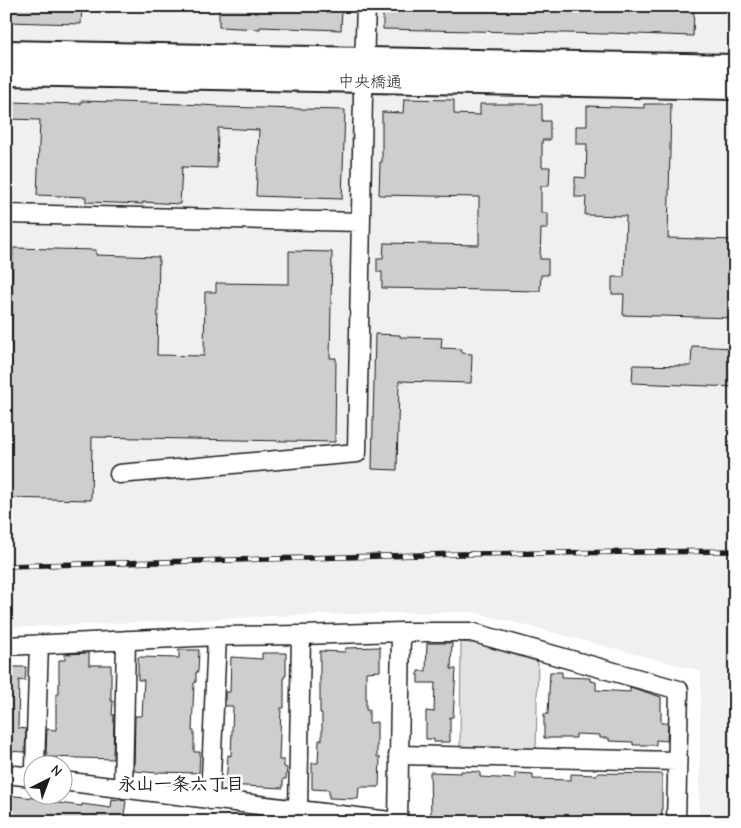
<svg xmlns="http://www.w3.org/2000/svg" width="741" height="828" font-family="'Comic Neue','Klee One',sans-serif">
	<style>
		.built { fill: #f0f0f0 }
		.green { fill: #e2e2e2; stroke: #7f7f7f }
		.building { fill: #cecece; stroke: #1c1c1c }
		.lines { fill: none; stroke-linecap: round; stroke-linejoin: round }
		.minor-casing { stroke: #1c1c1c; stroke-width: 21 }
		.major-casing { stroke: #1c1c1c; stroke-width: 26 }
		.minor { stroke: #fff; stroke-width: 18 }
		.major { stroke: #fff; stroke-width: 22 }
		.rail-casing { stroke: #1c1c1c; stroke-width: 5.5 }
		.rail { stroke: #fff; stroke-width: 4; stroke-dasharray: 11; stroke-linecap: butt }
		.labels { text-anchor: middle; stroke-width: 5; stroke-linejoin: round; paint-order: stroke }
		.street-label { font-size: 16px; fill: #1c1c1c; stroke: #fff }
		.neighbourhood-label { font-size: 18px; font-weight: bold; fill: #1c1c1c; stroke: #fff }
	</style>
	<rect width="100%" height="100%" fill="#fff"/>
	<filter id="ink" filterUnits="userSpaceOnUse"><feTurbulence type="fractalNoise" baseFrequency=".02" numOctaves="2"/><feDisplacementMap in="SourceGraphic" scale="10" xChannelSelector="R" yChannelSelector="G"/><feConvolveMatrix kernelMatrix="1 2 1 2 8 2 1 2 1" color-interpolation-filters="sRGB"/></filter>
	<g filter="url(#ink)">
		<path class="built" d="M6,6H735V822H699L701,671L474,612L300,615L6,628Z"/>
		<path class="green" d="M461,642L478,644L538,662L536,749L460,747Z"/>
		<path class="building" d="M6,6H82L81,24L6,22Z
			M219,6H342L341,30L260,27V29L219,27Z
			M383,6H694L693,36L608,33V34L383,29Z
			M404,99L454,100V114L480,115V104H542V121H550V140H542V167H550L549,186H541V213H548V229H541L540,259H548V275H541L540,291L382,288V272H377V258H383L384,243L479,245V197L379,195L380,162H382V112L403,113Z
			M81,101L184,104L218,106V107L345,110L342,199L256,196L259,130L218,128L217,168L182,167L180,204L143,202V204L86,202V197L37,195L40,120L8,119L9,102L81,104Z
			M644,104H671L668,238L735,240V318L623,315L624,294H612V277H624L626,216L585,215L586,197H575V177L586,178L587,144H576V126H587V106L644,108Z
			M13,248L96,250V255L159,257L157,355L204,356L205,292H216V283L289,284V251L332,252L330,358H336L335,442L92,437L91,500L6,498V436H10Z
			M375,334L400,335V337L442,338L441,348L461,349V353L472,354L471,383L399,381L397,470L372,469Z
			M692,346L735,348V387L632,383L633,365L691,366Z
			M427,643H452L451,669H456L453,717H450V742H434V739H426V711L434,712L435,683H418V671H426Z
			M380,647V671L366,672V710H369V723L377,722V757H380L379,787H359L358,799L329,798V790L312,789V763H318L319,740H322V713H320V651L345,652L346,648Z
			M179,650H199L198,672H196V682L194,683L192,731H194V752H200L199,773L159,772L158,773L134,771L135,716H142L144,680H138V657L179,658Z
			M89,653V665H111V701H113L112,715H114L113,759L47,757V753H46L47,729L56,730V694H59V660H65V654Z
			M262,653H286V676H284V708H281L279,760H284V767L287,768L286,779H283V788L226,785L228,755L231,756L233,706H225V692H230L231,657L262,659Z
			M6,667H26L25,681L19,680L18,728L26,729L25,752L6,751Z
			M550,672H562V677L590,678V681L596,682V690L630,692V687L661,697V723H668L667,741L656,740V745H633V742L609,741V738H600V735L576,734V738H544V714H548Z
			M461,771L480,772V777L515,779V773L533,774V779L571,780V774L597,775V773L662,774V822H458V817L431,816L430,772L461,773Z
			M6,795L43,799L42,801L82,806V804L111,808L112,799L126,801L123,822H6Z"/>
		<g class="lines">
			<g class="minor-casing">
				<path id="minor" d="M6,214L361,222
					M119,474L357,453L363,95L366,6
					M6,646L217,636L301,635L401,632H471L679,690L676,822
					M398,755L677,761
					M35,766L39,644
					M6,774L32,777
					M62,781L398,822
					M123,789L126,640
					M210,800L217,636
					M298,810L301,635
					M398,822L401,632"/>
			</g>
			<g class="major-casing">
				<path id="major" d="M6,52L735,66
					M6,74L735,88"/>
			</g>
			<use href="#minor" class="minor"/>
			<use href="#major" class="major"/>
			<g class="rail-casing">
				<path id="rail" d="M6,566L461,554L735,551"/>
			</g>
			<use href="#rail" class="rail"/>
		</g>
	</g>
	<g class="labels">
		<g class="street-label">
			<text transform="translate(370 81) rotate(1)" y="6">中央橋通</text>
		</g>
		<g class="neighbourhood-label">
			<text x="181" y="790">永山一条六丁目</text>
		</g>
	</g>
	<rect width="741" height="828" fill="none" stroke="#fff" stroke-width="25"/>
	<rect x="12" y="12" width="716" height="803" fill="none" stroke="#1c1c1c" stroke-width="2" filter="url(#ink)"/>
	<g transform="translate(48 780) rotate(42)"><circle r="24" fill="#ffffff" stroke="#a4a4a4"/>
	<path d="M0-4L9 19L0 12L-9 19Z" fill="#1c1c1c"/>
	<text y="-8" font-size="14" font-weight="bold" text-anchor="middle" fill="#1c1c1c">N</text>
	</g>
</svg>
